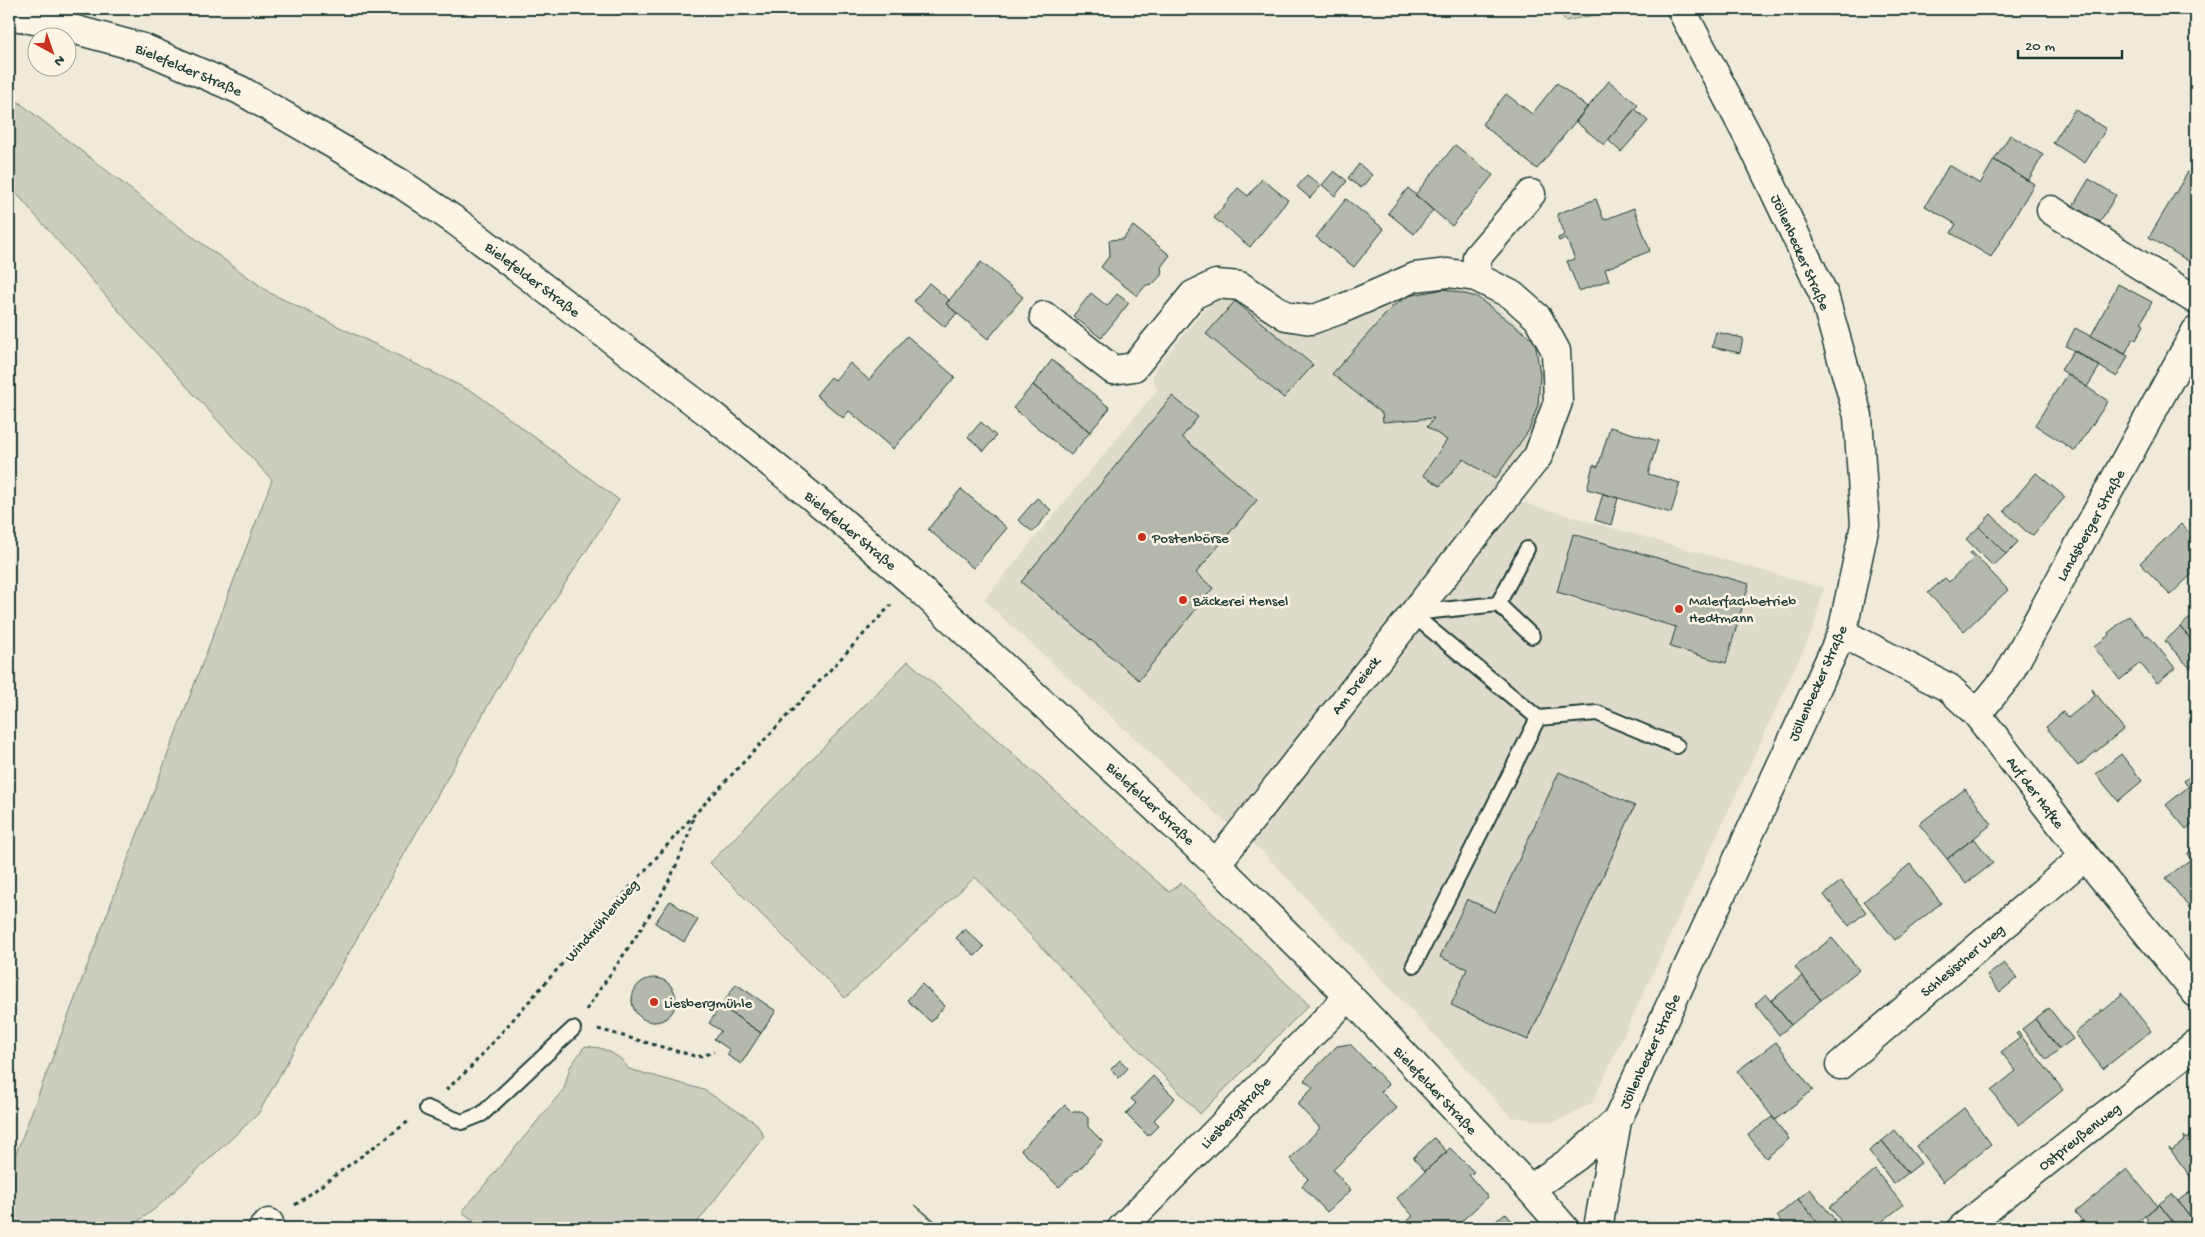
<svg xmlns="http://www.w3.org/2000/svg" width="2205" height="1237" font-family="'Gochi Hand',sans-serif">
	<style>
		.built { fill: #dedbcc }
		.green { fill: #cccdbf; stroke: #76857a }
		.building { fill: #b5b9ad; stroke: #1f3d34 }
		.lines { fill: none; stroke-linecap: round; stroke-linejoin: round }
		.service-casing { stroke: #1f3d34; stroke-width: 18 }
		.minor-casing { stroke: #1f3d34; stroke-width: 31 }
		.secondary-casing { stroke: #1f3d34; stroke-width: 31 }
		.path { stroke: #1f3d34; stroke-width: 3; stroke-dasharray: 4 4; stroke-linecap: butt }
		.service { stroke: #fcf5e5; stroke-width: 14 }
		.minor { stroke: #fcf5e5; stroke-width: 28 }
		.secondary { stroke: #fcf5e5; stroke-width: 28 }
		.poi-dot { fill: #c8321e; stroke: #fcf5e5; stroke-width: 2 }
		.labels { text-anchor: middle; stroke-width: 5; stroke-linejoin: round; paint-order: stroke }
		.street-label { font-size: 15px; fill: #1f3d34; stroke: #fcf5e5 }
		.poi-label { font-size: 15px; fill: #1f3d34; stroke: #fcf5e5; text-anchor: start }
	</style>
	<rect width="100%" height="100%" fill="#efeada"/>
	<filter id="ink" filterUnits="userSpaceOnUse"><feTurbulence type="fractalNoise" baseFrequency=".02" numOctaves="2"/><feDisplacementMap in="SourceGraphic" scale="10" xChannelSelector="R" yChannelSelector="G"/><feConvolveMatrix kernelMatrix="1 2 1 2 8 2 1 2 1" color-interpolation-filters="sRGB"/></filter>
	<g filter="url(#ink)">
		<path class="built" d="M1442,286L1463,290L1478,295L1493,304L1537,340L1543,375L1541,407L1526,447L1497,481L1517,501L1824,588L1813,629L1592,1103L1555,1122L1511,1117L1266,855L1219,816L984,600L1158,389L1152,378L1156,367L1212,301L1235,299L1246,303L1272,327L1297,334L1325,333L1403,295Z"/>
		<path class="green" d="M1559,9H1623L1565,21Z
			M16,100L175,224L270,293L475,393L619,500L499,686L258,1114L156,1208L129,1228H9V1172L272,480L139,334L9,185V107Z
			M908,661L1169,892L1181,883L1309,1005L1200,1114L975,877L845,998L710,863Z
			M585,1046L600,1048L610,1052L621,1059L629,1069L704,1090L756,1123L764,1136L693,1228H484L462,1212L564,1089L570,1067Z"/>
		<path class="building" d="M1609,81L1638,105L1604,145L1576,122Z
			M1557,83L1587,107L1537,169L1482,124L1506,94L1532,114Z
			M1635,109L1648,121L1621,152L1608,140Z
			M2075,109L2106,129L2085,163L2053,143Z
			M2010,135L2043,155L2028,181L1994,160Z
			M1455,145L1493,175L1452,226L1415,195Z
			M1994,160L2034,184L1991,257L1951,233L1956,224L1925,206L1949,165L1980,184Z
			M1359,164L1372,175L1361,188L1348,178Z
			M1334,171L1347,181L1335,196L1322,185Z
			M2188,172L2196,177L2195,265L2149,237Z
			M1307,175L1321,186L1310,198L1297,187Z
			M1262,179L1288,200L1250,247L1214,218L1238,188L1248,196Z
			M2089,179L2116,195L2100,222L2073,206Z
			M1408,188L1433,210L1414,234L1388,213Z
			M1346,199L1384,229L1354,267L1316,237Z
			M1596,199L1604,220L1634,208L1650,251L1605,269L1609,280L1579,291L1567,261L1575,259L1566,238L1559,241L1558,238L1565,235L1557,214Z
			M1133,226L1170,255L1161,267L1162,274L1153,284L1146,285L1137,296L1101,267L1110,255L1109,240L1123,239Z
			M981,262L1023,297L988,339L946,304Z
			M929,283L949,300L946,304L957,313L945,327L914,301Z
			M2118,284L2152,302L2141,323L2144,325L2136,340L2133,338L2125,354L2091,336Z
			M1444,289L1477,297L1535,341L1540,375L1538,405L1529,430L1495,479L1463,459L1440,486L1423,475L1447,440L1427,427L1434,418L1383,422L1382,413L1332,374L1393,306L1408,296Z
			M1091,293L1107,306L1117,294L1129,303L1101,338L1073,316Z
			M1235,301L1313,365L1284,398L1206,334Z
			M2075,328L2128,356L2117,377L2066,346Z
			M1716,332L1743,338L1740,353L1712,347Z
			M907,336L955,377L893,449L849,411L843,418L816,395L831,377L835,380L850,363L869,380Z
			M2074,350L2100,366L2087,387L2061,370Z
			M1052,360L1110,408L1090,432L1033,385Z
			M2067,374L2108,401L2075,451L2035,425Z
			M1033,385L1090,432L1071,455L1013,408Z
			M1172,396L1198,417L1182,437L1257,500L1196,573L1213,588L1139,680L1021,582Z
			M981,422L996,436L984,451L968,437Z
			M1610,427L1658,441L1648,474L1680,483L1671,513L1587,489L1593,465L1598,467Z
			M2036,473L2065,497L2033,535L2027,532L2004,511Z
			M961,489L1007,528L973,568L928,529Z
			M1603,494L1618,498L1611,525L1595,520Z
			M1037,498L1051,510L1033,532L1018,520Z
			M1991,514L2018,542L2006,554L1979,527Z
			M2181,524L2196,540V570L2170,595L2140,563Z
			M1979,527L2006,554L1993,566L1966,539Z
			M1573,534L1749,584L1726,663L1670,647L1676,627L1557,592Z
			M1972,552L2008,590L1964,631L1928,593L1945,578L1949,582L1974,558L1970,553Z
			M2193,615L2196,619V645L2180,627Z
			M2129,616L2146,636L2148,635L2175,668L2157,683L2140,663L2120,680L2094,647L2109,635L2108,633Z
			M2180,627L2196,645V661L2190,668L2165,641Z
			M2092,689L2124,729L2078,766L2046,727L2063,712L2068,718L2095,696Z
			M2121,754L2142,781L2118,801L2096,774Z
			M2196,771V797L2184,781Z
			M1559,772L1635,806L1528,1040L1451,1005L1467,969L1440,957L1467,899L1495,912Z
			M2188,787L2196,797V821L2186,829L2166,805Z
			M1965,789L1992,824L1947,859L1919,824Z
			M1974,838L1993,863L1966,884L1947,859Z
			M2196,846V913L2194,914L2166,878L2191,859L2187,854Z
			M1910,864L1941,903L1895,940L1864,901Z
			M1841,881L1866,912L1849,926L1824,895Z
			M670,901L698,920L684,942L655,923Z
			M965,929L984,947L975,956L956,938Z
			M1832,938L1859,970L1821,1000L1795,967Z
			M2004,963L2017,978L2000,992L1987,976Z
			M1802,976L1821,1000L1791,1025L1771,1001Z
			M632 1000a22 22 0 1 1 44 0a22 22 0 1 1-44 0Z
			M736,984L776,1011L761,1033L721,1006Z
			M922,984L945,1006L931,1022L907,1000Z
			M2121,993L2151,1031L2103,1069L2075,1033L2101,1012V1009L2103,1011L2121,996Z
			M1766,994L1791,1025L1779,1035L1755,1004Z
			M721,1006L761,1033L741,1064L727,1055L730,1050L714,1039L721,1031L709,1023Z
			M2049,1008L2073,1039L2059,1049L2035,1019Z
			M2035,1019L2059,1049L2047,1060L2022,1029Z
			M2018,1032L2063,1090L2019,1125L1991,1091L2016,1071L2001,1052L2020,1038L2016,1034Z
			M1776,1042L1813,1090L1775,1120L1737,1071Z
			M1350,1044L1389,1085L1381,1092L1397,1108L1333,1170L1351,1190L1327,1212L1302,1186L1308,1179L1290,1159L1320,1128L1297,1104L1313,1088L1304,1080L1337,1046Z
			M1120,1060L1128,1068L1119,1078L1111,1069Z
			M1153,1076L1175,1098L1154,1120L1159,1125L1148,1136L1126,1114L1136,1103L1131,1099Z
			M1065,1105L1072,1112H1082L1088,1118V1127L1103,1142L1078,1171L1077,1170L1059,1187L1021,1150Z
			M1964,1108L1991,1144L1943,1182L1916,1146Z
			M1772,1117L1789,1139L1766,1158L1748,1135Z
			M1895,1130L1921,1163L1908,1173L1882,1141Z
			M2196,1131V1184L2169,1148L2172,1150L2185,1140L2184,1136L2187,1139Z
			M1434,1138L1447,1152L1425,1171L1413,1158Z
			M1882,1141L1908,1173L1894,1184L1869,1151Z
			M1450,1148L1474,1172L1469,1175L1488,1197L1454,1228H1404L1402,1226L1413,1216L1397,1198Z
			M2127,1169L2157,1206L2130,1228H2088L2075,1212Z
			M1875,1170L1903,1205L1874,1228H1846L1830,1207Z
			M2196,1187V1224L2178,1201Z
			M1810,1189L1835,1220L1825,1228H1822L1798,1199Z
			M2172,1194L2195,1222L2186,1228H2178L2159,1204Z
			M1798,1199L1822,1228H1786L1777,1216Z
			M2159,1204L2176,1226L2170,1228H2154L2145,1216Z
			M915,1205L944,1228H927L933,1221Z
			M1505,1213L1518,1228H1488Z"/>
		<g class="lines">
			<g class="service-casing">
				<path id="service" d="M1498,604L1532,636
					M1414,613L1498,604L1527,549
					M1412,614L1538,718L1414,965
					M1538,718L1597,713L1677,746
					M427,1108L462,1122L482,1114L573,1029"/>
			</g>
			<g class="minor-casing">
				<path id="minor" d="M2051,210L2196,300
					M1476,277L1477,257L1531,194
					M1044,316L1113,370L1134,367L1193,295L1216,284L1240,286L1286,316L1311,320L1339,310L1415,277L1448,273L1476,277L1512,295L1538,318L1556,351L1558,402L1538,456L1216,864
					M1842,633L1949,688L1977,714L2085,856L2196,993
					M1977,714L2007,677L2196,331
					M1840,1065L2085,856
					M263,1228L269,1223
					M1122,1228L1349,996
					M1962,1228L2196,1044"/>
			</g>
			<g class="secondary-casing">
				<path id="secondary" d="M9,15L50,23L143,48L240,90L400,183L457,222L713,416L838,518L912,582L1216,864L1349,996L1530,1189L1564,1228
					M1530,1189L1576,1157L1617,1121
					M1598,1228L1617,1121L1842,633L1865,525L1858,416L1824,295L1754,148L1681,9"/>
			</g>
			<path class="path" d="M586,1010C625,951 676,887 693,818
				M598,1029L698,1057L714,1052
				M446,1090L470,1068L694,815L891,605
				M295,1205L409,1121"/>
			<use href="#service" class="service"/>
			<use href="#minor" class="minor"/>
			<use href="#secondary" class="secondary"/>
		</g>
	</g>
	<g class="poi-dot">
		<circle cx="1142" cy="537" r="5"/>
		<circle cx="1183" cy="600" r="5"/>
		<circle cx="1679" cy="609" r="5"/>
		<circle cx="654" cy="1002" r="5"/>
	</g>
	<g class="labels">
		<g class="street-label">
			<text transform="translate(189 69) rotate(23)" y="5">Bielefelder Straße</text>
			<text transform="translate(1801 252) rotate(66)" y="5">Jöllenbecker Straße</text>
			<text transform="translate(533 279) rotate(37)" y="5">Bielefelder Straße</text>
			<text transform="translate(2090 525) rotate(-61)" y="5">Landsberger Straße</text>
			<text transform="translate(851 530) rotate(40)" y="5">Bielefelder Straße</text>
			<text transform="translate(1817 683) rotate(-66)" y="5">Jöllenbecker Straße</text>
			<text transform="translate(1355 685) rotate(-52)" y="5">Am Dreieck</text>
			<text transform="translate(2036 792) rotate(53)" y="5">Auf der Hafke</text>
			<text transform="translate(1151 803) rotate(43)" y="5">Bielefelder Straße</text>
			<text transform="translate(601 920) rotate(-49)" y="5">Windmühlenweg</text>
			<text transform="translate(1962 960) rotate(-40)" y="5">Schlesischer Weg</text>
			<text transform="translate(1649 1051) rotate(-65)" y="5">Jöllenbecker Straße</text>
			<text transform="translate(1436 1090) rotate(47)" y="5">Bielefelder Straße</text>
			<text transform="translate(1235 1112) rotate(-46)" y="5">Liesbergstraße</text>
			<text transform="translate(2079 1136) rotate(-38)" y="5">Ostpreußenweg</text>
		</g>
		<g class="poi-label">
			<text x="1152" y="542">Postenbörse</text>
			<text x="1193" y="605">Bäckerei Hensel</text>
			<text x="1689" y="605">Malerfachbetrieb<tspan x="1689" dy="17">Hedtmann</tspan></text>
			<text x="664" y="1007">Liesbergmühle</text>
		</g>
	</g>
	<rect width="2205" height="1237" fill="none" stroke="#fcf5e5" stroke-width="30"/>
	<rect x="15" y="15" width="2175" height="1207" fill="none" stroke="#1f3d34" stroke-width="2" filter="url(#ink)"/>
	<g transform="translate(52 52) rotate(140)"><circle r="24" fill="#fcf5e5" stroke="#a4ab9e"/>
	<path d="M0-4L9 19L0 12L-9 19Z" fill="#c8321e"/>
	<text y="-8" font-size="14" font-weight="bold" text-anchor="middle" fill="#1f3d34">N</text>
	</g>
	<path d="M2018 50v8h104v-8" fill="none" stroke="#1f3d34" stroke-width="2.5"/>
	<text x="2025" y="50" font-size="15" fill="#1f3d34" stroke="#fcf5e5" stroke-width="4" paint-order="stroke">20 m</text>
</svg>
